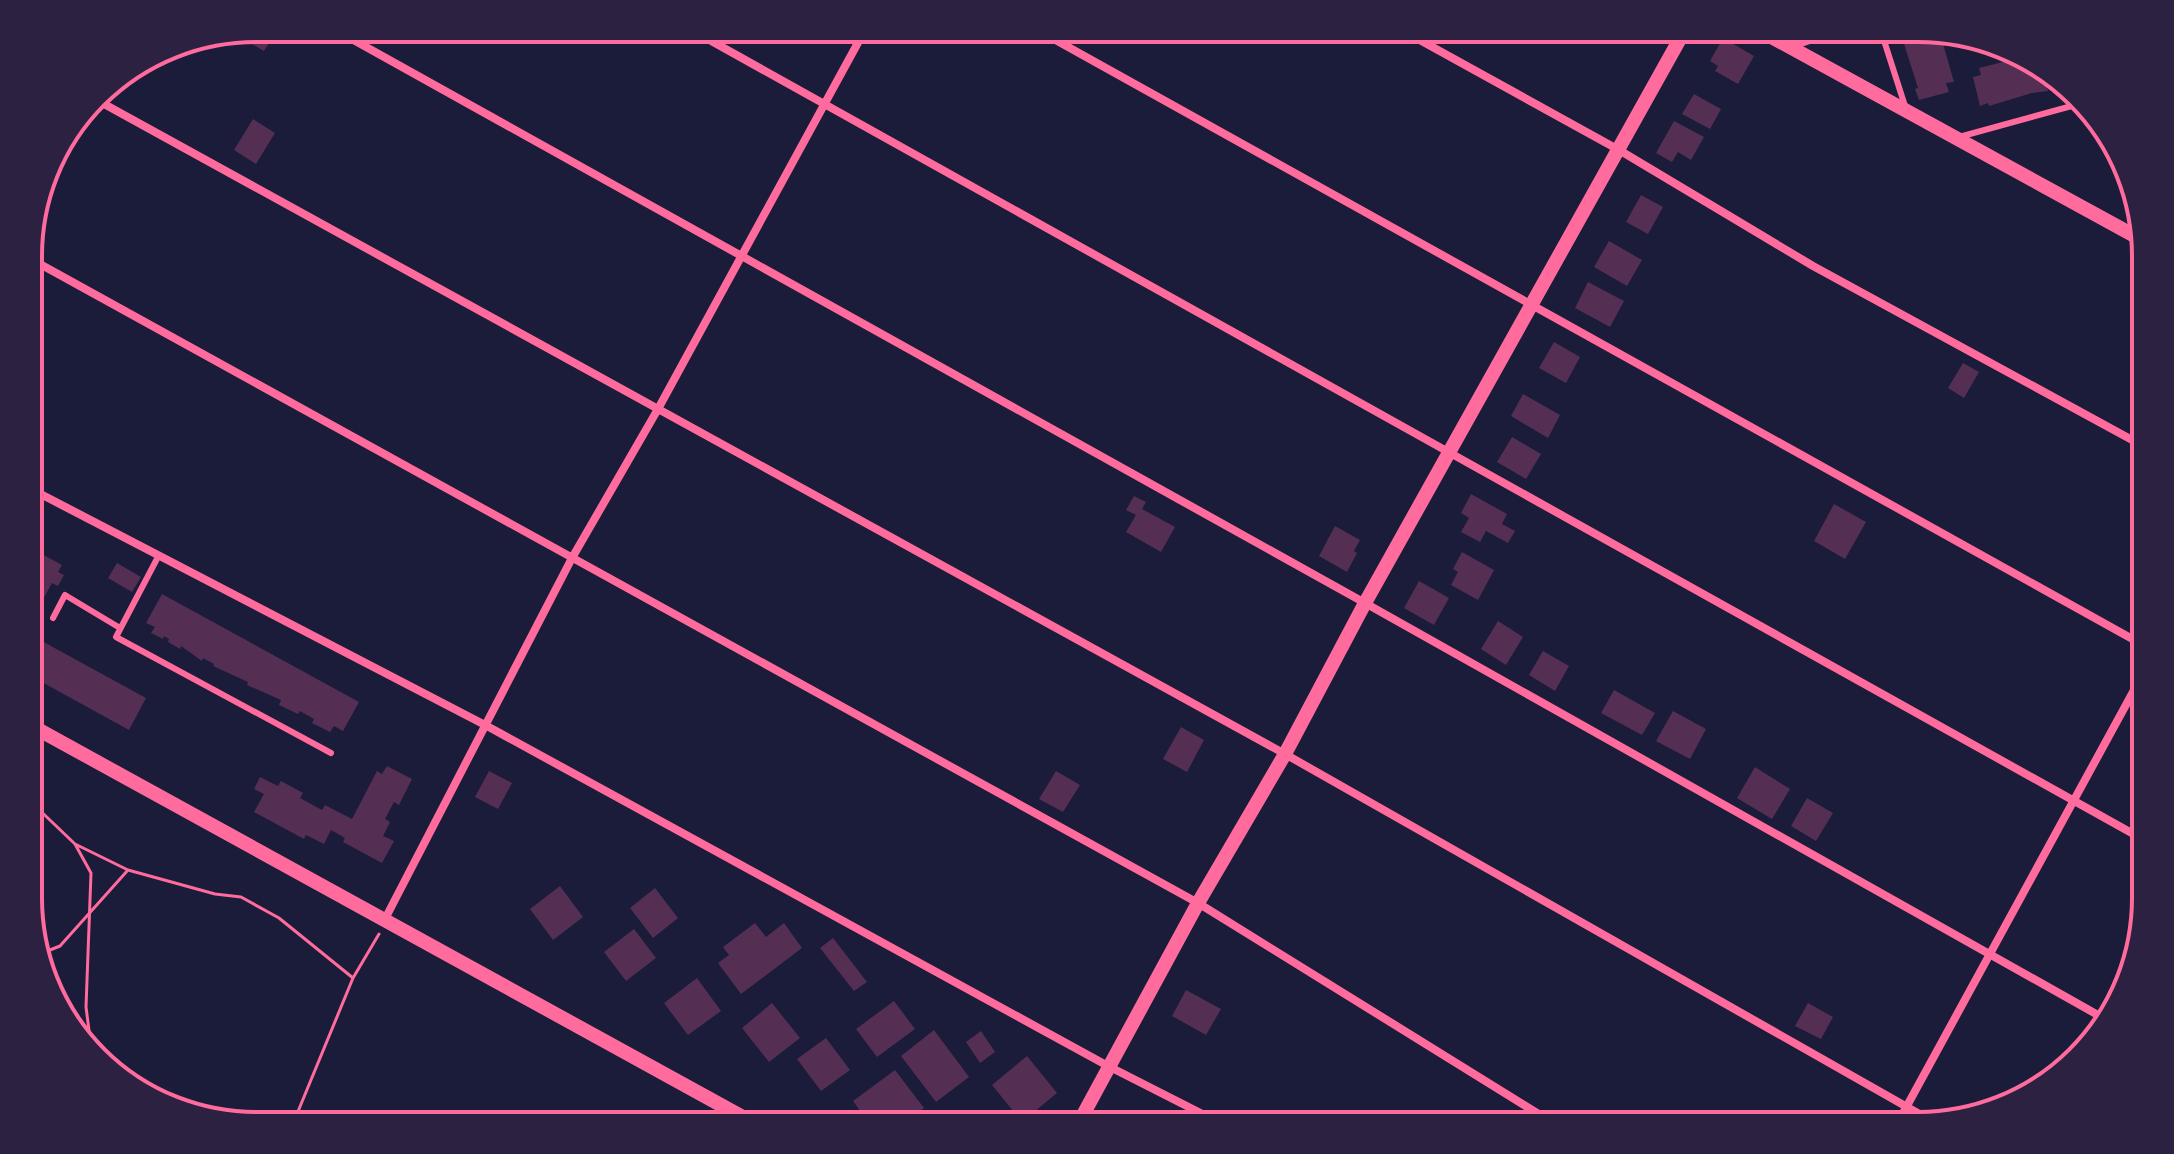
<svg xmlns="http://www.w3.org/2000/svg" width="2174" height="1154" font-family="Merriweather,serif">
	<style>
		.building { fill: #542f53 }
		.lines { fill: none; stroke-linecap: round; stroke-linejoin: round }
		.path { stroke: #ff6b9d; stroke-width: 3 }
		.service { stroke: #ff6b9d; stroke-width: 6 }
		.minor { stroke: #ff6b9d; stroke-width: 8 }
		.tertiary { stroke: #ff6b9d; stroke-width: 14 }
		.rim { fill: none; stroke: #ff6b9d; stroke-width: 4 }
	</style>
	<rect width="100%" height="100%" fill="#1b1b3a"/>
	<path class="building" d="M256,28H279L264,51L240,37L244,30Z
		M1899,28H1918L1940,33L1954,82L1946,83L1949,92L1919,100L1915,89L1918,88Z
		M1723,38L1754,56L1738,84L1715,71L1718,66L1710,61Z
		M2024,56L2057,85L2047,87L2048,91L2032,93L1989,106L1988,103L1980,106L1973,77L1981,75L1979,68L2007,61L2008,65L2025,60Z
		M1694,94L1721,109L1710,129L1682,114Z
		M253,119L275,133L256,164L234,150Z
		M1674,121L1704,137L1691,160L1678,152L1672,162L1656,153Z
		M1641,195L1663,207L1648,234L1626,222Z
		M1609,241L1642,260L1627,286L1594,267Z
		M1588,282L1624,301L1610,327L1575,308Z
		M1554,342L1580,357L1566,383L1539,368Z
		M1963,363L1979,372L1964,398L1948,388Z
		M1523,394L1560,415L1548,438L1511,416Z
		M1512,437L1541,454L1526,479L1497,462Z
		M1471,494L1507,514L1502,524L1515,531L1508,543L1486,531L1480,542L1461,532L1469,518L1461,513Z
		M1134,496L1146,502L1142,509L1175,527L1161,552L1126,532L1136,515L1126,510Z
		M1834,504L1866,522L1845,559L1814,541Z
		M1335,526L1360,540L1354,551L1357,553L1347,572L1319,556Z
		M29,547L62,565L58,572L64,575L58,586L52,583L32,619L29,617Z
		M1462,552L1494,570L1478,600L1451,585L1458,572L1453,569Z
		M117,563L141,577L132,592L108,578Z
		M1419,581L1449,598L1434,625L1404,608Z
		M162,594L359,702L343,731L334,726L330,732L312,723L314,719L300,711L298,714L279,705L281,700L247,685L248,682L213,666L214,664L203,658L202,661L181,646L180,649L168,642L169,639L164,636L163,639L151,633L155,627L146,623Z
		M1498,621L1523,637L1506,665L1481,649Z
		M29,634L146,698L129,730L29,675Z
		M1543,651L1569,666L1555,691L1529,675Z
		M1614,690L1655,713L1642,735L1601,713Z
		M1673,711L1706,729L1690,759L1656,741Z
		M1181,727L1204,740L1187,772L1163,759Z
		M387,766L412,779L399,805L394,802L385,819L390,822L383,836L394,841L382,863L343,842L345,838L331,830L324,844L306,835L304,839L254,812L264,794L254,789L260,777L278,786L281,781L303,793L300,798L322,810L325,805L352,819L377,771L382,774Z
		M1755,767L1790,789L1772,819L1737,798Z
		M489,771L512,783L498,809L475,797Z
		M1056,771L1080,785L1063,812L1039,799Z
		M1807,798L1833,813L1816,841L1791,826Z
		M560,886L583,917L553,940L530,909Z
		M655,888L678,918L653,938L630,908Z
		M755,923L766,937L784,923L802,948L741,994L718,963L729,955L723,947Z
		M634,929L656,958L626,981L604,952Z
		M833,938L867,982L854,991L820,948Z
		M697,978L721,1011L688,1035L664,1003Z
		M1186,990L1221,1009L1206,1035L1172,1016Z
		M894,1001L915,1029L877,1057L856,1029Z
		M772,1003L800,1038L769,1062L742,1028Z
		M1808,1003L1833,1017L1821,1039L1795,1026Z
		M934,1030L969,1077L936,1102L901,1056Z
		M981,1031L995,1052L980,1063L966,1042Z
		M826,1038L850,1070L821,1091L797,1059Z
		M1027,1056L1057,1093L1022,1122L992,1085Z
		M895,1070L924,1108L900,1126H871L853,1101Z
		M945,1113L954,1126H928Z"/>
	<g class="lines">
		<path class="path" d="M30,801L75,844L91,873L86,1007L91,1046
			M75,844L128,870L215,894L241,897L279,918L353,978
			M40,954L60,946L128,870
			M292,1126L353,978L379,934"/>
		<path class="service" d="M1880,28L1905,106
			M1792,47L1849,28
			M2107,129L2136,233
			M1959,137L2079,104
			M159,555L116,637L331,753
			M53,618L65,595L120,628"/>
		<path class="minor" d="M332,28L1365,603L2105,1019
			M688,28L2146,841
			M1034,28L2145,646
			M1398,28L1619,150L1813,266L2145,447
			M95,99L1285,754L1937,1124
			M29,258L1198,903L1558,1126
			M29,488L487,726L1108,1066L1226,1126
			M385,919L572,558L658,409L866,28
			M1896,1126L2145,670"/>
		<path class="tertiary" d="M1755,28L2144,241
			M30,725L759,1126
			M1077,1126L1198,903L1285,754L1365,603L1686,28"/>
	</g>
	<path d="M0 0H2174V1154H0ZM256 42H1918A214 214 0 0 1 2132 256V898A214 214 0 0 1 1918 1112H256A214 214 0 0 1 42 898V256A214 214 0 0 1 256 42Z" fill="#2d2142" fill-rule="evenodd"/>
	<path class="rim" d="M256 42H1918A214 214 0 0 1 2132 256V898A214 214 0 0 1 1918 1112H256A214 214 0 0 1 42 898V256A214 214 0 0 1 256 42Z"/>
</svg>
